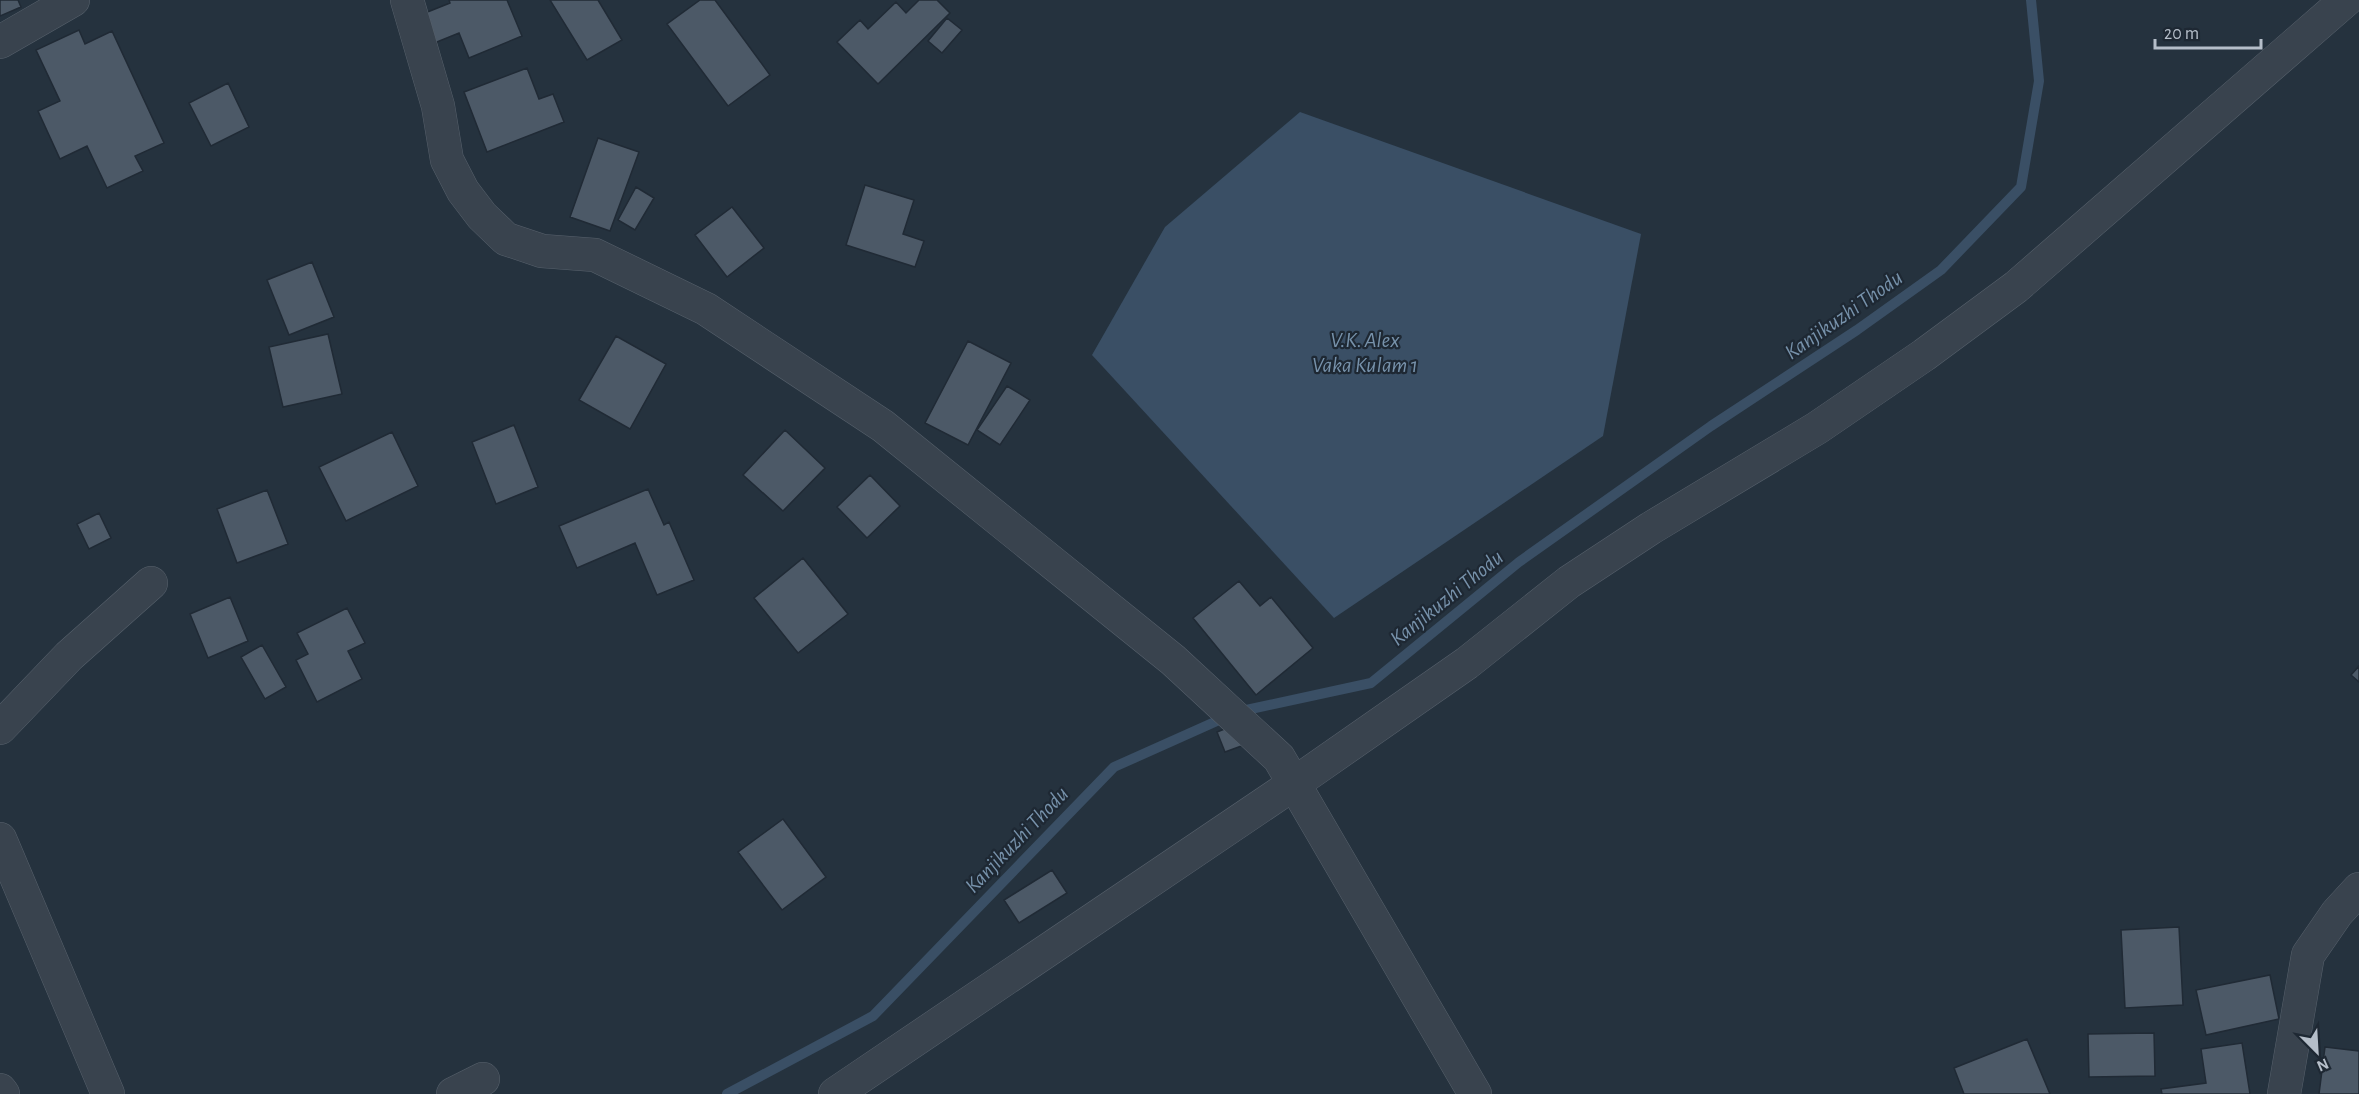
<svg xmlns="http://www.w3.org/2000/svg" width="2359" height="1094" font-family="'Alegreya Sans',sans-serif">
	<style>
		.water { fill: #3a4f65 }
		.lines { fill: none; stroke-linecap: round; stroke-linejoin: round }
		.stream { stroke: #3a4f65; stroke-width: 10 }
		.building { fill: #4c5967; stroke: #202a35; stroke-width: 1.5 }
		.minor-casing { stroke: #57616c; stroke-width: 34 }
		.minor { stroke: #39434e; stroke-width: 33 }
		.labels { text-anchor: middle; stroke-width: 4.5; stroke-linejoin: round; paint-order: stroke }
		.water-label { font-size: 22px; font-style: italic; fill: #7792ab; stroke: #1e2833 }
	</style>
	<rect width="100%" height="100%" fill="#25323e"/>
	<path class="water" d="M1300,112L1641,234L1603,436L1334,618L1092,355L1165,227Z"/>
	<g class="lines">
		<path class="stream" d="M727,1094L873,1016L1114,767L1237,712L1371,683L1519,562L1711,426L1857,330L1941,270L2021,187L2039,81L2031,0"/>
	</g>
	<path class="building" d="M0,0H18L21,7L0,16Z
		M449,0H507L522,36L469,58L459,33L432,44L420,15L450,3Z
		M550,0H598L622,40L587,60Z
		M700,0H715L770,75L728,106L667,24Z
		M919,0H937L950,13L878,84L837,42L860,20L868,29L896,2L906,13Z
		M947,18L962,30L942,53L928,41Z
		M79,30L85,44L112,31L164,143L135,156L143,171L107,188L87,146L60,159L38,111L60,101L36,50Z
		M527,68L539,99L553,94L564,122L487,152L464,92Z
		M228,83L249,127L211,146L189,103Z
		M598,138L639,152L610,231L570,217Z
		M865,185L914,200L903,234L924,241L915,267L846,245Z
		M636,187L654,198L635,230L618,220Z
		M732,207L764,248L727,277L695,235Z
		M312,262L334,317L289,335L267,280Z
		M328,334L342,394L283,407L269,347Z
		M616,336L666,364L630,429L579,400Z
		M968,341L1011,363L968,445L925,423Z
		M1007,386L1030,400L1000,445L977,430Z
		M514,425L538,487L496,504L472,442Z
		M785,430L825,468L783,511L743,475Z
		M392,432L418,486L346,521L319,467Z
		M870,475L900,506L867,538L837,507Z
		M648,489L664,525L669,522L694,580L657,595L635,543L577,568L559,526Z
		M267,490L288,544L237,563L217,509Z
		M99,513L111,538L89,549L77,524Z
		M803,558L848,614L798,653L754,598Z
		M1239,581L1260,606L1271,597L1313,648L1256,695L1193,618Z
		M230,597L248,641L208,658L190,614Z
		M347,608L365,643L348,651L362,679L317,702L296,660L308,654L297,633Z
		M262,645L286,687L265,699L241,657Z
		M2359,666V682L2351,675Z
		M1247,720L1255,741L1225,752L1217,732Z
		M783,819L826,877L782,910L738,852Z
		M1052,870L1067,893L1019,923L1004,900Z
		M2179,927L2183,1005L2125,1008L2121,930Z
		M2270,975L2279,1019L2206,1035L2196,990Z
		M2154,1033L2155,1076L2089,1077L2088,1034Z
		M2027,1039L2050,1094H1964L1954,1068Z
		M2242,1043L2250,1094H2162L2161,1089L2206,1083L2201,1049Z
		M2325,1047L2359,1051V1094H2319Z"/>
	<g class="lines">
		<g class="minor-casing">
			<path id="minor" d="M407,0L438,106L447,160L463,191L482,216L506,239L542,251L595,255L706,309L883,426L1173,660L1279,758L1475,1094
				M0,42L73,0
				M0,728L69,656L151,583
				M0,839L108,1094
				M0,1090L3,1094
				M453,1094L483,1079
				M835,1094L1295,783L1467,663L1569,582L1651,528L1817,428L1924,355L2016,287L2346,0
				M2284,1094L2308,955L2337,913L2359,889"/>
		</g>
		<use href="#minor" class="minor"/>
	</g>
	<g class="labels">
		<g class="water-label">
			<text transform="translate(1843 314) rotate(-35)" y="8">Kanjikuzhi Thodu</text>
			<text x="1365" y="347">V.K. Alex<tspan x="1365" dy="25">Vaka Kulam 1</tspan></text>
			<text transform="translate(1446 597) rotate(-39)" y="8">Kanjikuzhi Thodu</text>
			<text transform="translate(1016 839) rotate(-46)" y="8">Kanjikuzhi Thodu</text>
		</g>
	</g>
	<g transform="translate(2317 1052) rotate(156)" stroke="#1e2833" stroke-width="4.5" paint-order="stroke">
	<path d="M0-4.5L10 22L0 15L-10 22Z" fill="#b5bec9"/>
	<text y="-9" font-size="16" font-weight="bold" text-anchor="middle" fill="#b5bec9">N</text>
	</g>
	<path d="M2155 39v9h106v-9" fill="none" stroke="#b5bec9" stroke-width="3"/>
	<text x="2164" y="39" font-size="18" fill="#b5bec9" stroke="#1e2833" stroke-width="4.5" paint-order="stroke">20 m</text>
</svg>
